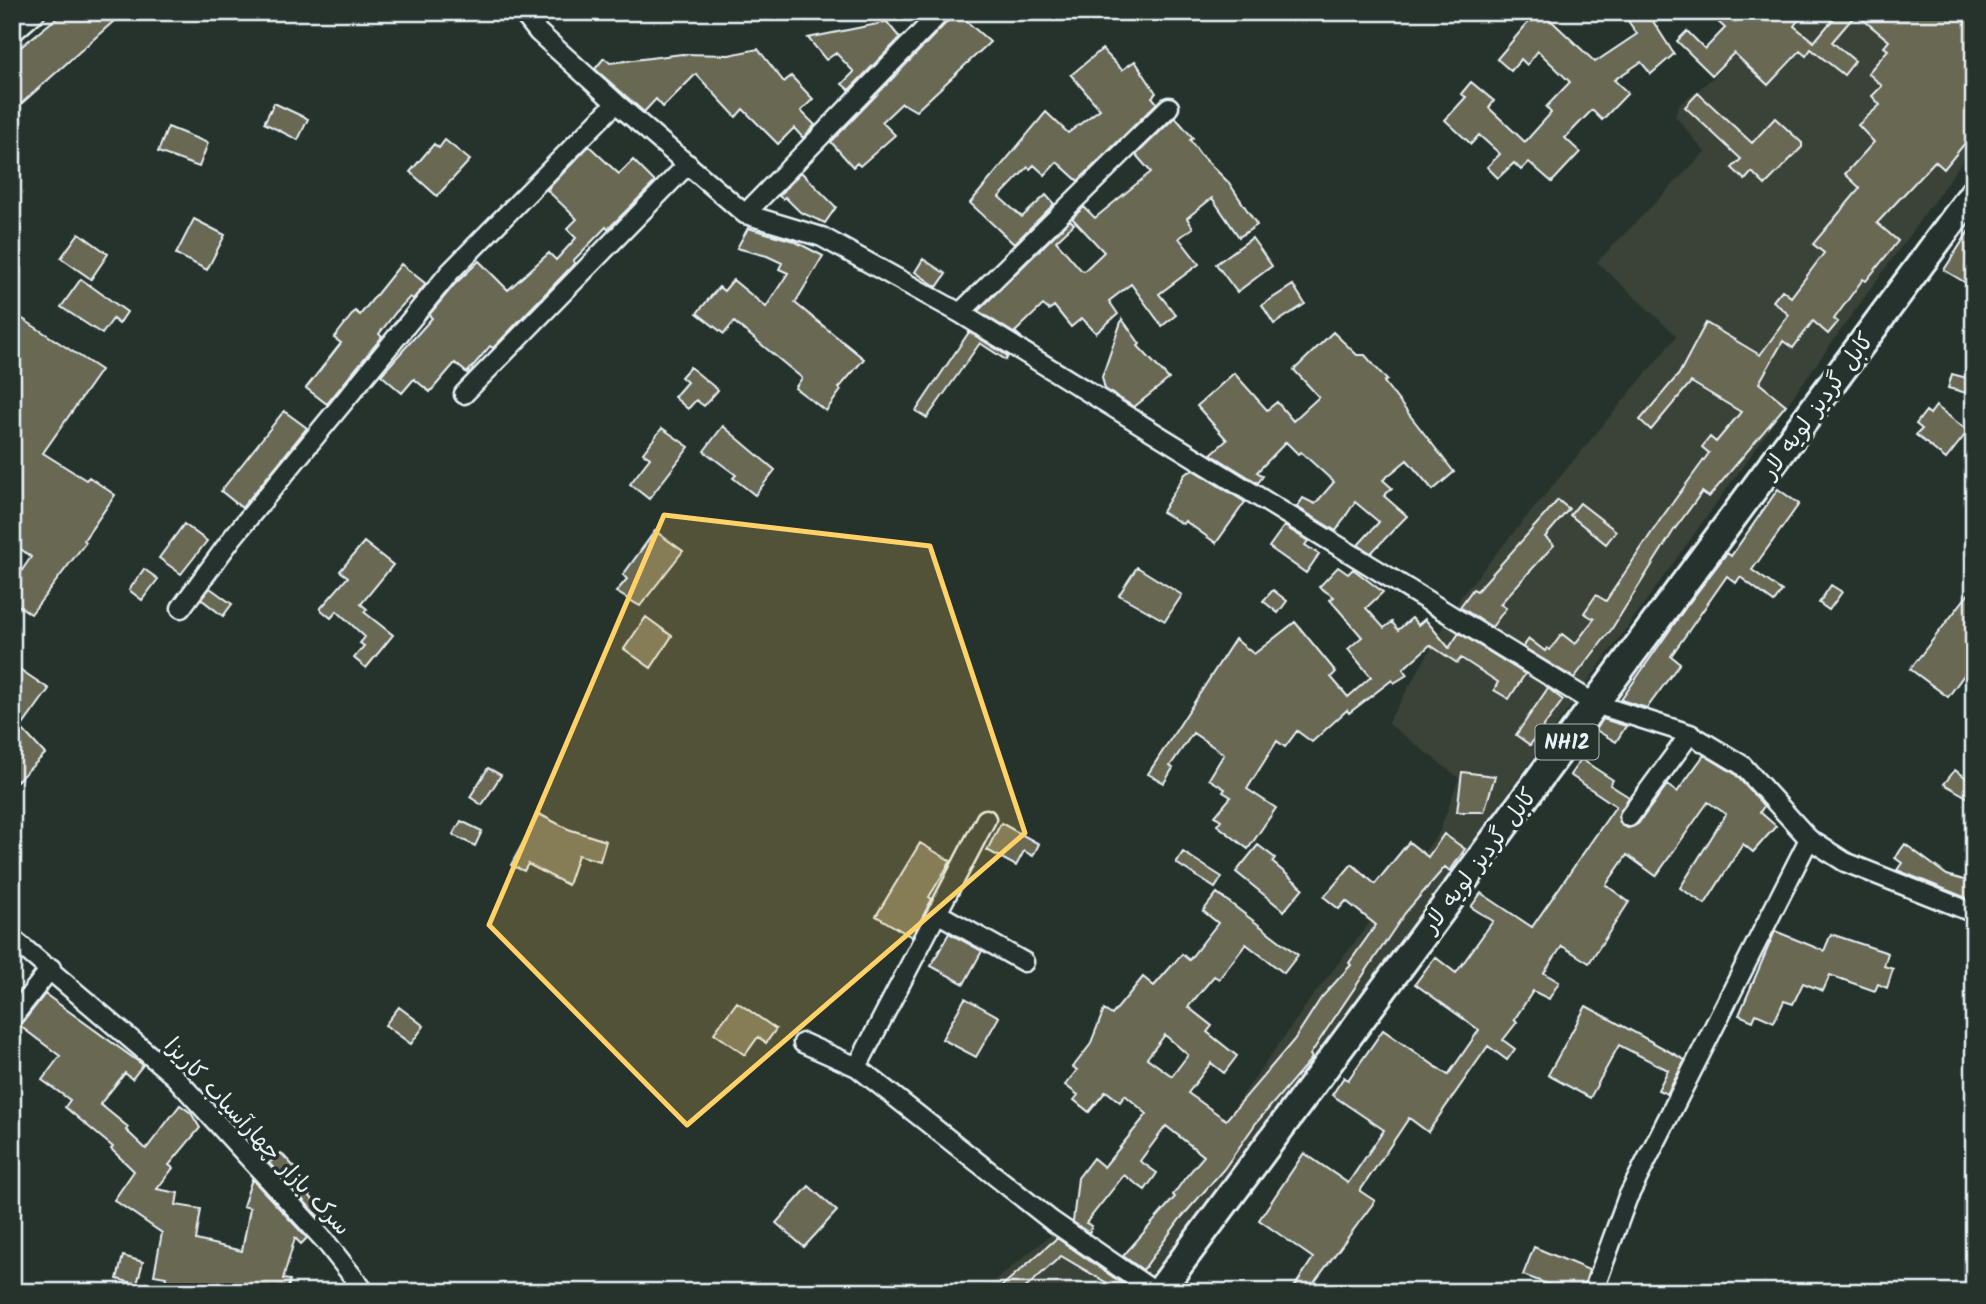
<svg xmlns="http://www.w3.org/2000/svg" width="1986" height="1304" font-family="Kalam,'Playpen Sans Arabic',sans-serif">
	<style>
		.built { fill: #3a4338 }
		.building { fill: #686853; stroke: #e8f1f8; stroke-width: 2; fill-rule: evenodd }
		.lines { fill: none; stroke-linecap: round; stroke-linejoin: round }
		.minor-casing { stroke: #e8f1f8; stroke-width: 23 }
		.highway-casing { stroke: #e8f1f8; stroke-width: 32 }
		.minor { stroke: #26332d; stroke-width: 18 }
		.highway { stroke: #26332d; stroke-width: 26 }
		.marked { fill: #ffd166; fill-opacity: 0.2; stroke: #ffd166; stroke-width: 5; stroke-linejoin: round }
		.labels { text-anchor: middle; stroke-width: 7; stroke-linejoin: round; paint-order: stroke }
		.shield { fill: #26332d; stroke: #aeb8bb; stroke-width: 2 }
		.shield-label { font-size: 21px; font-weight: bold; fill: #e8f1f8 }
		.street-label { font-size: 23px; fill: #e8f1f8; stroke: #26332d }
	</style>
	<rect width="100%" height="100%" fill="#26332d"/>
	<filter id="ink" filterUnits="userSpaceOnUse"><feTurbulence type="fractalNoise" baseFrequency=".0143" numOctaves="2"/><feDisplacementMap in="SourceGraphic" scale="14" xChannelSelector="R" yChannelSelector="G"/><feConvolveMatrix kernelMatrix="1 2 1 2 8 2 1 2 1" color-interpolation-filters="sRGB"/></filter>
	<g filter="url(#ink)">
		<path class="built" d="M1771,12H1974V145L1149,1292H981L1062,1226L1125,1262L1310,1000L1439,833L1459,778L1388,723L1462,595L1677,336L1597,262L1705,152L1675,116L1679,105L1713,78Z"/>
		<path class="building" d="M64,12H124L12,112V54Z
			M952,12H956L990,42L916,111L902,103L882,122L895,135L860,166L857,163L853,167L831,142L949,20Z
			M1537,12H1542L1595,62L1637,34L1622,12H1647L1674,54L1651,74L1641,62L1614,80L1628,93L1602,120L1592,110L1565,138L1580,152L1552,182L1529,162L1521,170L1514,163L1498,178L1487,167L1500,154L1479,135L1471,144L1445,120L1466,97L1461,94L1471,82L1494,101L1489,108L1525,142L1551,113L1546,107L1570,82L1538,51L1527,65L1521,59L1511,71L1497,59Z
			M1707,12H1763L1772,20L1778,12H1804L1794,26L1814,42L1839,12H1974V132L1944,169L1935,161L1877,223L1898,241L1866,281L1863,279L1834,319L1838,322L1828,334L1813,321L1793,348L1783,341L1759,383L1786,405L1709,497L1702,492L1674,530L1611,630L1574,678L1523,647L1529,639L1545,651L1547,648L1550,650L1562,634L1575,644L1594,619L1584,613L1596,595L1606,601L1660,520L1709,453L1702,447L1710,437L1716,442L1741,412L1691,382L1651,430L1640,420L1679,374L1706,323L1760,355L1789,315L1773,301L1782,290L1791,297L1824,253L1813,244L1860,188L1845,174L1874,142L1858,125L1880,105L1872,96L1882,86L1868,73L1888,50L1884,47L1889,41L1856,14L1832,42L1855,61L1844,75L1811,49L1806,56L1800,51L1768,85L1734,53L1712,75L1677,41L1687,31L1705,49L1725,28Z
			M887,22L900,38L849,90L842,84L854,72L836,53L826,60L808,38Z
			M758,49L784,82L791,76L813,99L801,111L815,125L803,138L794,128L778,144L743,109L736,117L696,74L663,107L656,99L644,112L595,69L604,58L610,63L682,54L729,55Z
			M1102,49L1122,70L1135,61L1156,93L1152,97L1157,103L1078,181L1057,162L1045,175L1034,165L1030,169L1028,167L999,197L1022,217L1046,195L1054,204L1014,244L970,203L1046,112L1068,133L1100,109L1071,75Z
			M1698,93L1752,143L1775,118L1802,143V147L1765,185L1752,172L1745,180L1732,168L1741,159L1685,107Z
			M274,103L308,119L298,140L264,123Z
			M1175,117L1193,138L1190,140L1200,154L1229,183L1257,225L1239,237L1212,198L1187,218L1193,228L1179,238L1199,264L1159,294L1176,315L1162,326L1131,284L1109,301L1118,314L1096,333L1082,318L1071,327L1054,306L1049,310L1043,305L1015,332L1022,338L978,311L1070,220L1074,224L1056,241L1081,270L1084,271L1104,252L1072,218L1084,207L1095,218L1151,172L1136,155Z
			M168,127L208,143L199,167L158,152Z
			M445,140L470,160L437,196L410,172L434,144L439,148Z
			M589,146L619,174L633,160L655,182L608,229L606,227L573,261L575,263L493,348L490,346L467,373L455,363L430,392L414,379L402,393L381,375L432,318L429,315L454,285L479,261L508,290L549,253L556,260L576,238L567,229L577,219L547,190Z
			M801,172L836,207L825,223L800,212L785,197L783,199L779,196Z
			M194,219L225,235L207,270L176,254Z
			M1974,223V270L1966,283L1944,270Z
			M748,228L794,241L823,256L795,303L864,359L839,388L841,390L826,411L795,388L802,378L734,322L724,334L697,313L719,287L724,291L733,280L766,307L788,273L779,269L782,263L767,256L737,248Z
			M79,233L108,254L91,279L61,258Z
			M1252,238L1272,266L1237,292L1216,264Z
			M923,259L946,274L937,287L915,272Z
			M401,264L426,284L413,299L410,297L396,312L379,334L382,337L327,404L306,388L341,343L334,338L355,311L360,315Z
			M81,279L127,312L119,324L113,319L102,334L61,307Z
			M1293,285L1305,304L1274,324L1262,305Z
			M12,312L101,370L43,453L86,480L89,477L115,495L84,540L86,542L31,614L12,601V585L31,557L12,542Z
			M1122,319L1140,344L1138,346L1169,379L1134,407L1105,389L1102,377Z
			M969,332L1008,356L1006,360L980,343L927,418L916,411Z
			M1333,332L1357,355H1365L1387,380L1384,382L1454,472L1433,490L1407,460L1383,480L1392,488L1384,496L1407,516L1371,553L1358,545L1379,522L1355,502L1336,531L1297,507L1303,498L1315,504L1334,482L1301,452L1298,454L1286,442L1257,472L1263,476L1258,483L1211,454L1227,440L1197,406L1234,373L1267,410L1277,402L1293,421L1319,397L1294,370Z
			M690,367L718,390L704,406L696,400L688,409L674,397L687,382L681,377Z
			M1952,374L1974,380V395L1948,388Z
			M1936,406L1968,431L1946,459L1916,435L1922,429L1916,424L1926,411L1930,414Z
			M284,411L307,428L242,508L221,491Z
			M723,426L775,470L755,495L733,478L736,475L704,451Z
			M662,428L689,447L649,499L630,484L650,458L643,453Z
			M1193,470L1245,502L1216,543L1185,521L1183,524L1162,512L1185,474Z
			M1778,489L1799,504L1752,570L1782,591L1774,602L1740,577L1736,583L1727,576L1671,656L1680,663L1647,708L1621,700L1686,607L1727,553L1731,556Z
			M1558,500L1569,509L1545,537L1554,545L1500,604L1506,608L1492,627L1460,607L1473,589L1477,591Z
			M1580,503L1616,531L1606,544L1570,515Z
			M184,524L207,541L181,574L159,558Z
			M1284,526L1308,541L1305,545L1319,554L1306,573L1269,547Z
			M655,531L683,551L640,606L616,592L627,579L623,575Z
			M364,542L393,565L361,604L367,609L364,612L393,635L366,668L354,658L364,646L360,643L365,637L337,611L331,618L320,609L348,577L340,571Z
			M1137,567L1182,595L1165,621L1119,595Z
			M1338,567L1348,574L1353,569L1383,592L1366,608L1384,628L1392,622L1398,630L1412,618L1418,625L1425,619L1449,648L1459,633L1525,674L1509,699L1494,690L1498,682L1461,658L1457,663L1430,645L1403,669L1407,675L1394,683L1392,680L1349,713L1347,710L1312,742L1297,731L1285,747L1277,741L1247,789L1276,808L1248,849L1217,825L1221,820L1215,816L1231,797L1223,792L1225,789L1209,779L1224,754L1193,733L1170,766L1173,768L1164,783L1148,774L1235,639L1254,654L1295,622L1336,672L1331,677L1348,697L1371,677L1348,649L1362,637L1330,600L1334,597L1319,587Z
			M144,569L158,579L142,600L129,590Z
			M1831,585L1842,592L1829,610L1819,603Z
			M1974,587V661L1948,697L1910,669Z
			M210,588L232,604L223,616L201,599Z
			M1273,590L1287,601L1278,613L1263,601Z
			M646,617L672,636L651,668L624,649Z
			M12,664L49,689L21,728L45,754L12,786Z
			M1548,688L1563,700L1530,745L1516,735Z
			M1603,719L1626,726L1616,742L1596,730Z
			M1704,755L1735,774L1764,806L1760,812L1776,826L1753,852L1743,844L1705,904L1680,888L1726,814L1708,802L1656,876L1627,855L1606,885L1629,902L1589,963L1562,946L1544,973L1559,982L1549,999L1533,991L1514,1020L1517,1022L1503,1040L1515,1049L1507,1060L1488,1046L1428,1132L1409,1118L1360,1191L1375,1201L1307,1292H1291L1313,1258L1259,1220L1304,1153L1348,1183L1384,1130L1332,1095L1344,1077L1348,1080L1383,1030L1448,1075L1479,1030L1415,984L1435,957L1456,973L1493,921L1471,907L1481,893L1532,927L1616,806L1570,775L1581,759L1613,780L1610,785L1629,797L1618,816L1622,826L1628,828L1638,824L1667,785L1677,792Z
			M488,768L501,775L482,805L470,797Z
			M1955,770L1974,783V801L1944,784Z
			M1462,772L1495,776L1484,812H1457Z
			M539,814L568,829L606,841L600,861L578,855L568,885L528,864L524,871L511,865Z
			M461,821L482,831L475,846L453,835Z
			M1001,823L1039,844L1033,856L1024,851L1016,866L987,850Z
			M1444,834L1465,849L1450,871L1445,867L1405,913L1325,1032L1310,1055L1312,1058L1256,1123L1224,1169L1180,1219L1143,1270L1123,1256L1175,1197L1173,1195L1185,1178L1204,1156L1166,1126L1140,1161L1157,1173L1145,1190L1124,1175L1086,1223L1092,1226L1089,1233L1073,1222L1078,1178L1093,1158L1104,1167L1147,1114L1125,1095L1120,1102L1106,1091L1089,1112L1074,1100L1078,1095L1065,1085L1077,1070L1073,1067L1090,1045L1104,1010L1112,1015L1143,977L1154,986L1182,954L1189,960L1218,923L1203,911L1217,893L1298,955L1284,973L1246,944L1219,979L1214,976L1188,1007L1212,1026L1207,1032L1237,1056L1224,1073L1211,1063L1188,1093L1226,1120L1294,1040L1321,998L1351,965L1349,963L1376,925L1346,901L1339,909L1324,897L1352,864L1375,884L1409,842L1428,857ZM1165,1035L1188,1055L1172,1076L1147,1058Z
			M920,843L951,861L929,897L932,899L912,937L876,916Z
			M1905,844L1947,875L1974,883V901L1897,870L1902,863L1895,858Z
			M1258,845L1275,858L1272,862L1303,888L1284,911L1236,872Z
			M1183,852L1222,877L1215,888L1176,863Z
			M1775,931L1824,951L1831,934L1888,953L1884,966L1893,969L1887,988L1878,984L1875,991L1830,975L1823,991L1803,983L1793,1004L1784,1001L1774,1022L1756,1014L1753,1021L1739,1015Z
			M949,933L982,951L964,984L931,966Z
			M45,994L143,1065L132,1079L125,1073L100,1104L128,1127L126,1130L146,1149L180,1105L191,1113L200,1128L169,1165L173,1168L157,1189L178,1193L176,1205L201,1209L196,1240L242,1251L250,1208L243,1206L252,1179L307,1238L301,1244L295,1238L283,1279L290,1280L287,1292H163L166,1277L154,1275L162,1233L114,1200L134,1171L111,1149L113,1147L65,1107L70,1100L42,1080L60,1056L20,1026Z
			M965,998L999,1017L976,1057L942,1039Z
			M737,1002L776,1029L766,1043L758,1037L745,1055L714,1033Z
			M1586,1006L1685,1060L1667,1094L1658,1090L1668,1070L1619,1045L1590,1098L1548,1075Z
			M399,1007L424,1026L411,1044L385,1025Z
			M281,1153L300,1173L294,1178L330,1219L325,1224L269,1163Z
			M809,1186L837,1211L804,1247L776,1223Z
			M1057,1238L1123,1284L1119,1290L1061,1256L1021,1292H995Z
			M1534,1247L1589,1270L1582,1292H1557L1558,1288L1523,1275Z
			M123,1256L143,1262L137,1284L117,1279Z"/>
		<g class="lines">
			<g class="minor-casing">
				<path id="minor" d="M522,12L538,32L616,103L745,214L822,237L960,313L1595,704L1690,734L1742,765L1809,839L1845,862L1974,913
					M12,33L36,12
					M745,214L941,12
					M960,313L1169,107
					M464,394L688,164
					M181,608L233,537L450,272L616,103
					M1629,817L1690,734
					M937,913L1024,962
					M12,938L174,1076L325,1241L365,1292
					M12,1018L51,968
					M803,1043L857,1067L1052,1221L1155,1292
					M857,1067L986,819
					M1593,1292L1627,1199L1809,839"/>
			</g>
			<g class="highway-casing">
				<path id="highway" d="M1159,1292L1974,192"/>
			</g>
			<use href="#minor" class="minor"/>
			<use href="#highway" class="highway"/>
		</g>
	</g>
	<path class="marked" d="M664,515L930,546L1025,833L687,1125L489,925Z"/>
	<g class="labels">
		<rect class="shield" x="1535.5" y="724.5" width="63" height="35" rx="5"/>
		<g class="shield-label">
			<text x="1567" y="749">NH12</text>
		</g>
		<g class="street-label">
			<text transform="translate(1817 405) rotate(-54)" y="8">کابل گردیز لویه لار</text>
			<text transform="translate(1479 860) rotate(-53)" y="8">کابل گردیز لویه لار</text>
			<text transform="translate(258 1136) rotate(47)" y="8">سرک بازار چهارآسیاب کاریزا</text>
		</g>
	</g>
	<rect width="1986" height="1304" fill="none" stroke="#26332d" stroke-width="42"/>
	<rect x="21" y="21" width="1944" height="1262" fill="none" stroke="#e8f1f8" stroke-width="2.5" filter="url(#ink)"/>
</svg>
